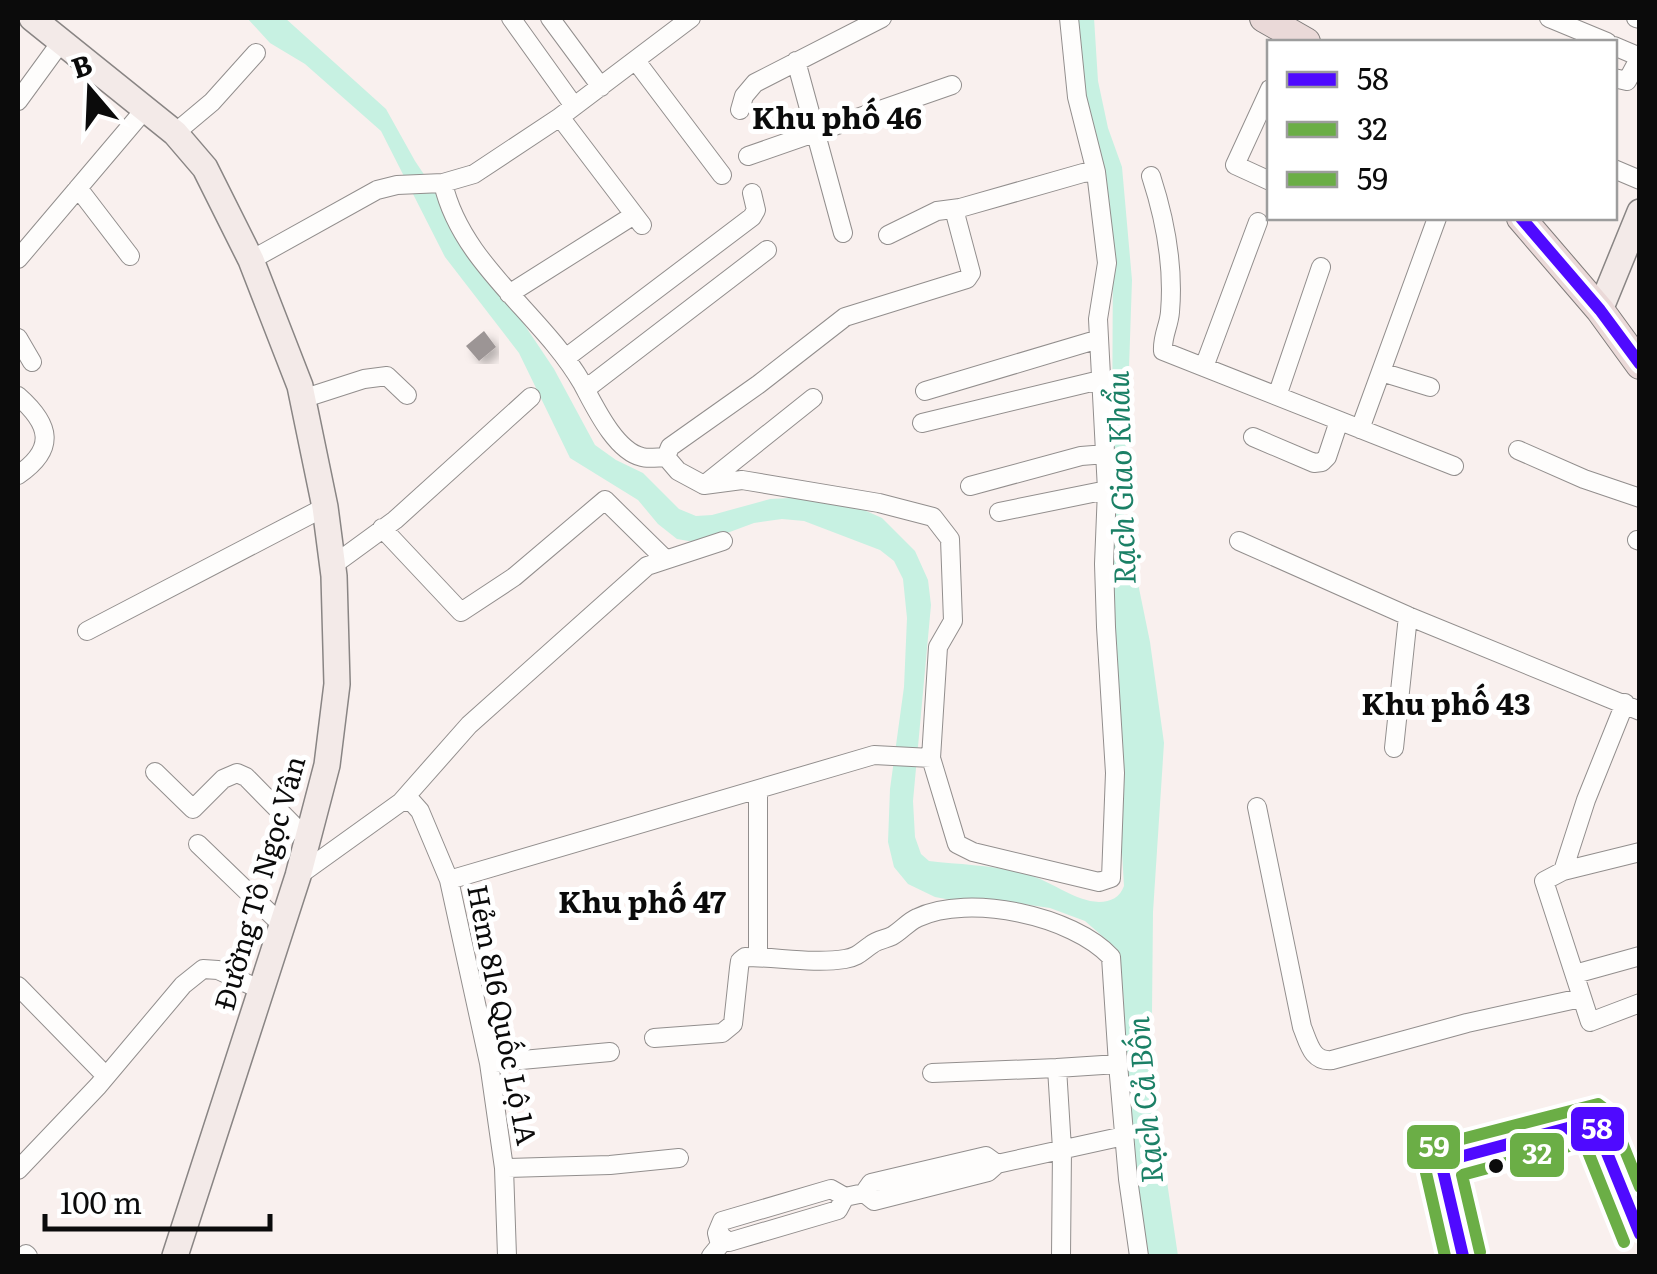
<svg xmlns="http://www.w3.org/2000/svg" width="1657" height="1274" font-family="Literata,serif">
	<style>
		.water { fill: #c7f1e2 }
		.building { fill: #9c9595; filter: url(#shadow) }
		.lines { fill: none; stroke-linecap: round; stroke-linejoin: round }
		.street-casing { stroke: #928e8d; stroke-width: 20 }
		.secondary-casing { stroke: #898584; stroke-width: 28 }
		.primary-casing { stroke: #7f7b7a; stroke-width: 30 }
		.street { stroke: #fefdfc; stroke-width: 18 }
		.secondary { stroke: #f3eae8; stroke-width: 25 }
		.primary { stroke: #ead9d8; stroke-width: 28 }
		.bus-1-casing { stroke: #fff; stroke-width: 20 }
		.bus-2-casing { stroke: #fff; stroke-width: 20 }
		.bus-3-casing { stroke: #fff; stroke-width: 20 }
		.bus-1 { stroke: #4f0aff; stroke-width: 12 }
		.bus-2 { stroke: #6bae46; stroke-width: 12 }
		.bus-3 { stroke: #6bae46; stroke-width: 12 }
		.bus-dot { fill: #0b0b0b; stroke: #fff; stroke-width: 4 }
		.labels { text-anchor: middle; stroke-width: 10; stroke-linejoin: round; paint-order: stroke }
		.street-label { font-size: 28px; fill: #0b0b0b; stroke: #fff }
		.neighbourhood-label { font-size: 30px; font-weight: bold; fill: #0b0b0b; stroke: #fff }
		.water-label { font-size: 30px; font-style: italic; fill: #1b8066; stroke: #fff }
		.line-badge { stroke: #fff; stroke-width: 4 }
		.badge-label { font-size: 28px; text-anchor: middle; font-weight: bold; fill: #fff }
	</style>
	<defs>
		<filter id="shadow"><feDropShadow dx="6" dy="6" stdDeviation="5" flood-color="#0004"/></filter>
	</defs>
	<rect width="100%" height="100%" fill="#f9f0ee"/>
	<path class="water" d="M247,18H285L386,109L415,161L554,369L595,445L616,460L643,473L679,509L696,516L712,515L770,499L809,497L846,502L882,518L915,551L928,580L931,605L913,801L915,837L921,854L929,861C963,865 999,865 1032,876C1054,883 1075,901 1099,902C1111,902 1120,897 1124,886L1105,564L1112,468L1113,238L1083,117L1071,18H1094L1098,81L1108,128L1122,167L1132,280L1124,515L1150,642L1164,743L1153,912L1152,1011L1158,1121L1178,1256H1149L1127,1123L1121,1041L1124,1001L1117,949L1085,921L1050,908L1010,902L967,903L935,897L908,884L894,867L888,842L890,789L904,687L907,618L903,579L894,561L880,550L804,521L782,519L754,523L700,543L677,539L658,524L638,500L570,458L519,353L445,257L381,131L305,64L270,43Z"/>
	<path class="building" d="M484,331L496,347L479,361L466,346Z"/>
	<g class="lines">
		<g class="street-casing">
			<path id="street" d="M511,18L574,106
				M550,18L601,87
				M1069,18L1077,97L1096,172L1107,263L1098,319L1107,490L1104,564L1106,627L1115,773L1111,878L1099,882L973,852L957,844L931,758L938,647L953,621L950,539L933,517L879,503L742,480L704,485L678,471L666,457L670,447L759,384L845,317L967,279L971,273L955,213L960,208L1083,173L1096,172
				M1549,18L1607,42
				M1636,18L1640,19
				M1614,46L1640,57L1627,81L1614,78
				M636,61L722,175
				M796,61L843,233
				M1270,89L1235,165L1270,181
				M18,101L61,42
				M740,110L744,96L755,83L882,18
				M560,117L642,225
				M175,133L212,102L256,53
				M748,156L952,85
				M1614,169L1640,180
				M1151,176C1165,219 1174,266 1170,312C1169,326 1162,336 1163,351L1454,466
				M443,183C461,264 542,314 582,383L591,385L767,250
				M78,188L130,256
				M888,235L937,211L960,208
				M18,259L146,108
				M251,260L377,190L397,185L443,183L474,174L560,117L691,18
				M509,294L634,215
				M18,338L32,362
				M567,357L752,217L756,210L752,193
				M1204,367L1258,222
				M1381,372L1430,387
				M582,383C594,405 615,451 642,457C648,459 659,457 666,457
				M925,391L1099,339
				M18,396C51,425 56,449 18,475
				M1277,396L1321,267
				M302,399L364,379L387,376L407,395
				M922,423L1100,380
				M1360,429L1437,218
				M1253,437L1314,463L1322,462L1327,457L1339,421
				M1518,450L1584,479L1640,498
				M704,485L813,398
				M970,486L1081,456L1106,454
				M999,512L1107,490
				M382,528L461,612L514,577L605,500L664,558
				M1637,540L1640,541
				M1239,541L1408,616L1640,711
				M332,566L395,520L531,397
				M87,631L325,507
				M1394,748L1408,616
				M155,772L193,809L223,779L237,773L246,777L307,839
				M401,802H412L420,811L449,880L489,1063L504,1168L507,1256
				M1257,807L1302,1027C1309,1044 1312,1062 1332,1060L1467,1023L1581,998
				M198,844L281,924
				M1640,852L1563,871L1544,881L1590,1022L1640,1003
				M1563,871L1586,800L1625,703
				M298,876L401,802L469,725L647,566L723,541
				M449,880L874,755L931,758
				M758,957V790
				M1575,974L1640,956
				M18,986L106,1076
				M654,1038L722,1033L733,1024L739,968L740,961L745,957C777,957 814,964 845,959C858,957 862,951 871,945C877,940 886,939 892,936C901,931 908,922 917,918C969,893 1073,916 1111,957L1118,1064L1057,1068L1062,1149L1061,1256
				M489,1063L610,1052
				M1118,1064L1128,1179L1139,1256
				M932,1073L1057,1068
				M997,1164L986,1156L871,1183L864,1193L874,1201L988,1172L997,1164L1124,1136
				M504,1168L610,1165L679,1158
				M18,1170L98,1086L183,985L203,969L218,970L261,990
				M845,1197L838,1210L729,1242L717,1233L722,1221L831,1189L845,1197L864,1193
				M26,1254L28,1256
				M711,1256L720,1245L717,1233"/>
		</g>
		<g class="secondary-casing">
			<path id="secondary" d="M32,18L175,133L205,168L251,260L300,386L325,507L334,576L337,684L327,765L298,876L175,1256
				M1600,310L1640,212"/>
		</g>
		<g class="primary-casing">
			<path id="primary" d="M1264,18L1306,42
				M1521,218L1600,310L1640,365"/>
		</g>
		<use href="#street" class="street"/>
		<use href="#secondary" class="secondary"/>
		<use href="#primary" class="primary"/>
		<g class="bus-1-casing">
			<path id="bus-1" d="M1521,218L1600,310L1640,364
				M1463,1256L1441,1162L1594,1121L1640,1234"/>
		</g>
		<g class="bus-2-casing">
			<path id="bus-2" d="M1480,1252L1462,1175L1584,1142L1624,1242"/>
		</g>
		<g class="bus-3-casing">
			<path id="bus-3" d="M1445,1256L1424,1164L1426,1153L1435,1146L1598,1104L1610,1113L1640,1187"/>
		</g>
		<use href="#bus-1" class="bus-1"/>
		<use href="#bus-2" class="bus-2"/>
		<use href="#bus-3" class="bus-3"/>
	</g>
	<circle class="bus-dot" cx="1496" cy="1166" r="9"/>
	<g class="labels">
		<g class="street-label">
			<text transform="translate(260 883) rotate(-74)" y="10">Đường Tô Ngọc Vân</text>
			<text transform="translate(502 1015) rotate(79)" y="10">Hẻm 816 Quốc Lộ 1A</text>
		</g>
		<g class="neighbourhood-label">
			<text x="837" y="129">Khu phố 46</text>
			<text x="1446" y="715">Khu phố 43</text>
			<text x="642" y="913">Khu phố 47</text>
		</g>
		<g class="water-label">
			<text transform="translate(1122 478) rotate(-92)" y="10">Rạch Giao Khẩu</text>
			<text transform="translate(1146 1100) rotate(-95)" y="10">Rạch Cả Bốn</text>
		</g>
	</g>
	<g class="line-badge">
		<rect x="1569" y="1105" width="57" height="48" rx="10" fill="#4f0aff"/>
		<rect x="1405" y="1123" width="57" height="48" rx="10" fill="#6bae46"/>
		<rect x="1508" y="1131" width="58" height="48" rx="10" fill="#6bae46"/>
	</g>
	<g class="badge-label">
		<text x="1597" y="1139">58</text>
		<text x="1434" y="1157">59</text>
		<text x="1537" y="1164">32</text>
	</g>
	<rect width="1657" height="1274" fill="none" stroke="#0b0b0b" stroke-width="40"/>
	<rect x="1267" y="40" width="350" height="180" fill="#ffffff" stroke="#9d9d9d" stroke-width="2.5"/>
	<rect x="1287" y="72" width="50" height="15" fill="#4f0aff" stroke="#9d9d9d" stroke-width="2.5"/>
	<text x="1357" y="90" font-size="30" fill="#0b0b0b">58</text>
	<rect x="1287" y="122" width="50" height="15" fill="#6bae46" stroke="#9d9d9d" stroke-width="2.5"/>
	<text x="1357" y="140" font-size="30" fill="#0b0b0b">32</text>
	<rect x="1287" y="172" width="50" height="15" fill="#6bae46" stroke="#9d9d9d" stroke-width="2.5"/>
	<text x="1357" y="190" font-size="30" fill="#0b0b0b">59</text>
	<g transform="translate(90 90) rotate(341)" stroke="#ffffff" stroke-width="8" paint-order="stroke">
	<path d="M0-8L18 38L0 25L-18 38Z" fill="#0b0b0b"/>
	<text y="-15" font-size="28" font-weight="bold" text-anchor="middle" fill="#0b0b0b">B</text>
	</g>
	<path d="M45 1214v15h225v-15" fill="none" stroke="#0b0b0b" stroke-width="5"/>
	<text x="60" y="1214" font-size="30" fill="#0b0b0b" stroke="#ffffff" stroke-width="8" paint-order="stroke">100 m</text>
</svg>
